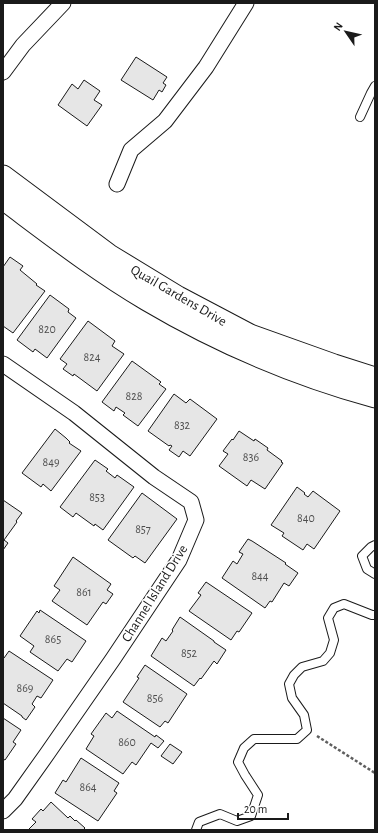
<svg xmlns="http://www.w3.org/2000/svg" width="378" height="833" font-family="'Alegreya Sans',sans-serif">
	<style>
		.building { fill: #e6e6e6; stroke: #1a1a1a }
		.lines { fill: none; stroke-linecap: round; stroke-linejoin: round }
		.service-casing { stroke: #1a1a1a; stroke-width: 10 }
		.minor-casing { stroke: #1a1a1a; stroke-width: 17 }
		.secondary-casing { stroke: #1a1a1a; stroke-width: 23 }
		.path { stroke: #5f5f5f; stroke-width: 2.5; stroke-dasharray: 3 2; stroke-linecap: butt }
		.service { stroke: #fff; stroke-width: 8 }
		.minor { stroke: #fff; stroke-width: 15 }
		.secondary { stroke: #fff; stroke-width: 21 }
		.labels { text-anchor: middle; stroke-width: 3; stroke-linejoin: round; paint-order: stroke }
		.number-label { font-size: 12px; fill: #4d4d4d }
		.street-label { font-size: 14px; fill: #1a1a1a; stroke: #fff }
	</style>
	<rect width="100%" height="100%" fill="#fff"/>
	<path class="building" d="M136,57L167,77L163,83L166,85L162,92L159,90L153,100L121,80Z
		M84,80L100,91L94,100L102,105L87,126L58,105L72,84L78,89Z
		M10,257L23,266L20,270L37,284L36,285L45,291L13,333L3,326V267Z
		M50,295L69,309L68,312L76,318L47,358L35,349L33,352L17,340Z
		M88,321L115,341L112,346L124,354L97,391L74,374L73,376L63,369L67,364L60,359Z
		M132,361L161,382L159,384L166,389L138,426L123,415L125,413L116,407L114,411L102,402Z
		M174,394L186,403L190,399L217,419L190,456L183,451L179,457L169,450L172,446L170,445L169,446L148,431Z
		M55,429L66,438L70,442L69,443L81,451L51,491L43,484L41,487L22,473Z
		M239,431L254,441L255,439L268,448L267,450L282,461L281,462L283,463L265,489L251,480L247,486L219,466L228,454L223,451L232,439L233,440Z
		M95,460L108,469L106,471L115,478L117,475L134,487L103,530L95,524L94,526L76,513L73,517L60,507Z
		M297,487L305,493L304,494L308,497L313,491L340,511L314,549L307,544L303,550L282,536L284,533L271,525Z
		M142,493L177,519L145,563L135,556L133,558L108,540Z
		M3,500L22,513L16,521L17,522L4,540L8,543L3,550Z
		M248,539L252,541L286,563L285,564L298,573L289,586L284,583L272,602L270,601L265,608L222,578L233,561L237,564L243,554L239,552Z
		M73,557L111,584L107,590L113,594L106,604L103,602L87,625L52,601L60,590L54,586Z
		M206,582L252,613L239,632L237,631L231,640L189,611L201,595L198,593Z
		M40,610L86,641L72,662L67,659L58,671L30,652L34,646L20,636L37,611L39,613Z
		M180,617L214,641V642L226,650L217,664L214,661L201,679L200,678L194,686L151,656L162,638L166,641L173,631L172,630Z
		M9,651L53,680L41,698L37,696L32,704L35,707L26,720L22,717V716L3,703V658H4Z
		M145,665L187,694L168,723L165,721L160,727L123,702L139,678L137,677Z
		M117,711L155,737L156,735L164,741L158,748L151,743L136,765L132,762L123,774L86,749L94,736L91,734L106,713L112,718Z
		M3,718L21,730L13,742L16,744L5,760L3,759Z
		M170,744L182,752L173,764L161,756Z
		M81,758L119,783L114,791L117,793L98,821L55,793L63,780L66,782Z
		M51,802L68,818L70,816L75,821L76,820L85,828L83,830H28L36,822L32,819L41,809L43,811Z"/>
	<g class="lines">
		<g class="service-casing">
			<path id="service" d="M360,117L371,93L375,86
				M375,545L371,547L362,556L367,569L375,574
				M196,830L199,822L220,814L237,821L251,816L258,795L245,775L238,762L244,748L254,739H297L307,730L304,715L292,698L289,684L294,675L302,667L323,661L330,653L334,640L328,618L334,608L344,604L372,615H375"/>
		</g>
		<g class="minor-casing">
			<path id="minor" d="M3,72L23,45L63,3
				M117,184L131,150L165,121L206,67L246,3
				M3,364L74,413L154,477L191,502L196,520L179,560L113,659L47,754L15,799L3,811"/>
		</g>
		<g class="secondary-casing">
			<path id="secondary" d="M3,176L109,255L178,297L250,335L334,365L375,378
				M3,199C50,234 96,270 147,300C218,342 295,375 375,397"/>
		</g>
		<path class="path" d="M317,736L375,773"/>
		<use href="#service" class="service"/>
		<use href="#minor" class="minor"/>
		<use href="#secondary" class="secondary"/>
	</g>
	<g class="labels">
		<g class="number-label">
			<text x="47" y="333">820</text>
			<text x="92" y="361">824</text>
			<text x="134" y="400">828</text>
			<text x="182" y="429">832</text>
			<text x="251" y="461">836</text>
			<text x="51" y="466">849</text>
			<text x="97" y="501">853</text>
			<text x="306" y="522">840</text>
			<text x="143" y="533">857</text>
			<text x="260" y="580">844</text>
			<text x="84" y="596">861</text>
			<text x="53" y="643">865</text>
			<text x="189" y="657">852</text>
			<text x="25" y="692">869</text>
			<text x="155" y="702">856</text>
			<text x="127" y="746">860</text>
			<text x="88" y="791">864</text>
		</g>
		<g class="street-label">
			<text transform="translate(179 295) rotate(30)" y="5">Quail Gardens Drive</text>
			<text transform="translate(154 593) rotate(-58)" y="5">Channel Island Drive</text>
		</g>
	</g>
	<rect width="378" height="833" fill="none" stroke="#1a1a1a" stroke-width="8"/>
	<g transform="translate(346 32) rotate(304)" stroke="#ffffff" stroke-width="3" paint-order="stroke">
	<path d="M0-3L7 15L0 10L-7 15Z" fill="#1a1a1a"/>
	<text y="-6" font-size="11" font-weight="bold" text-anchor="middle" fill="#1a1a1a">N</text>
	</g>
	<path d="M238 813v6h50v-6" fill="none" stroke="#1a1a1a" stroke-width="2"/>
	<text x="244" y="813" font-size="12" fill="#1a1a1a" stroke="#ffffff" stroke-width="3" paint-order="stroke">20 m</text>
</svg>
